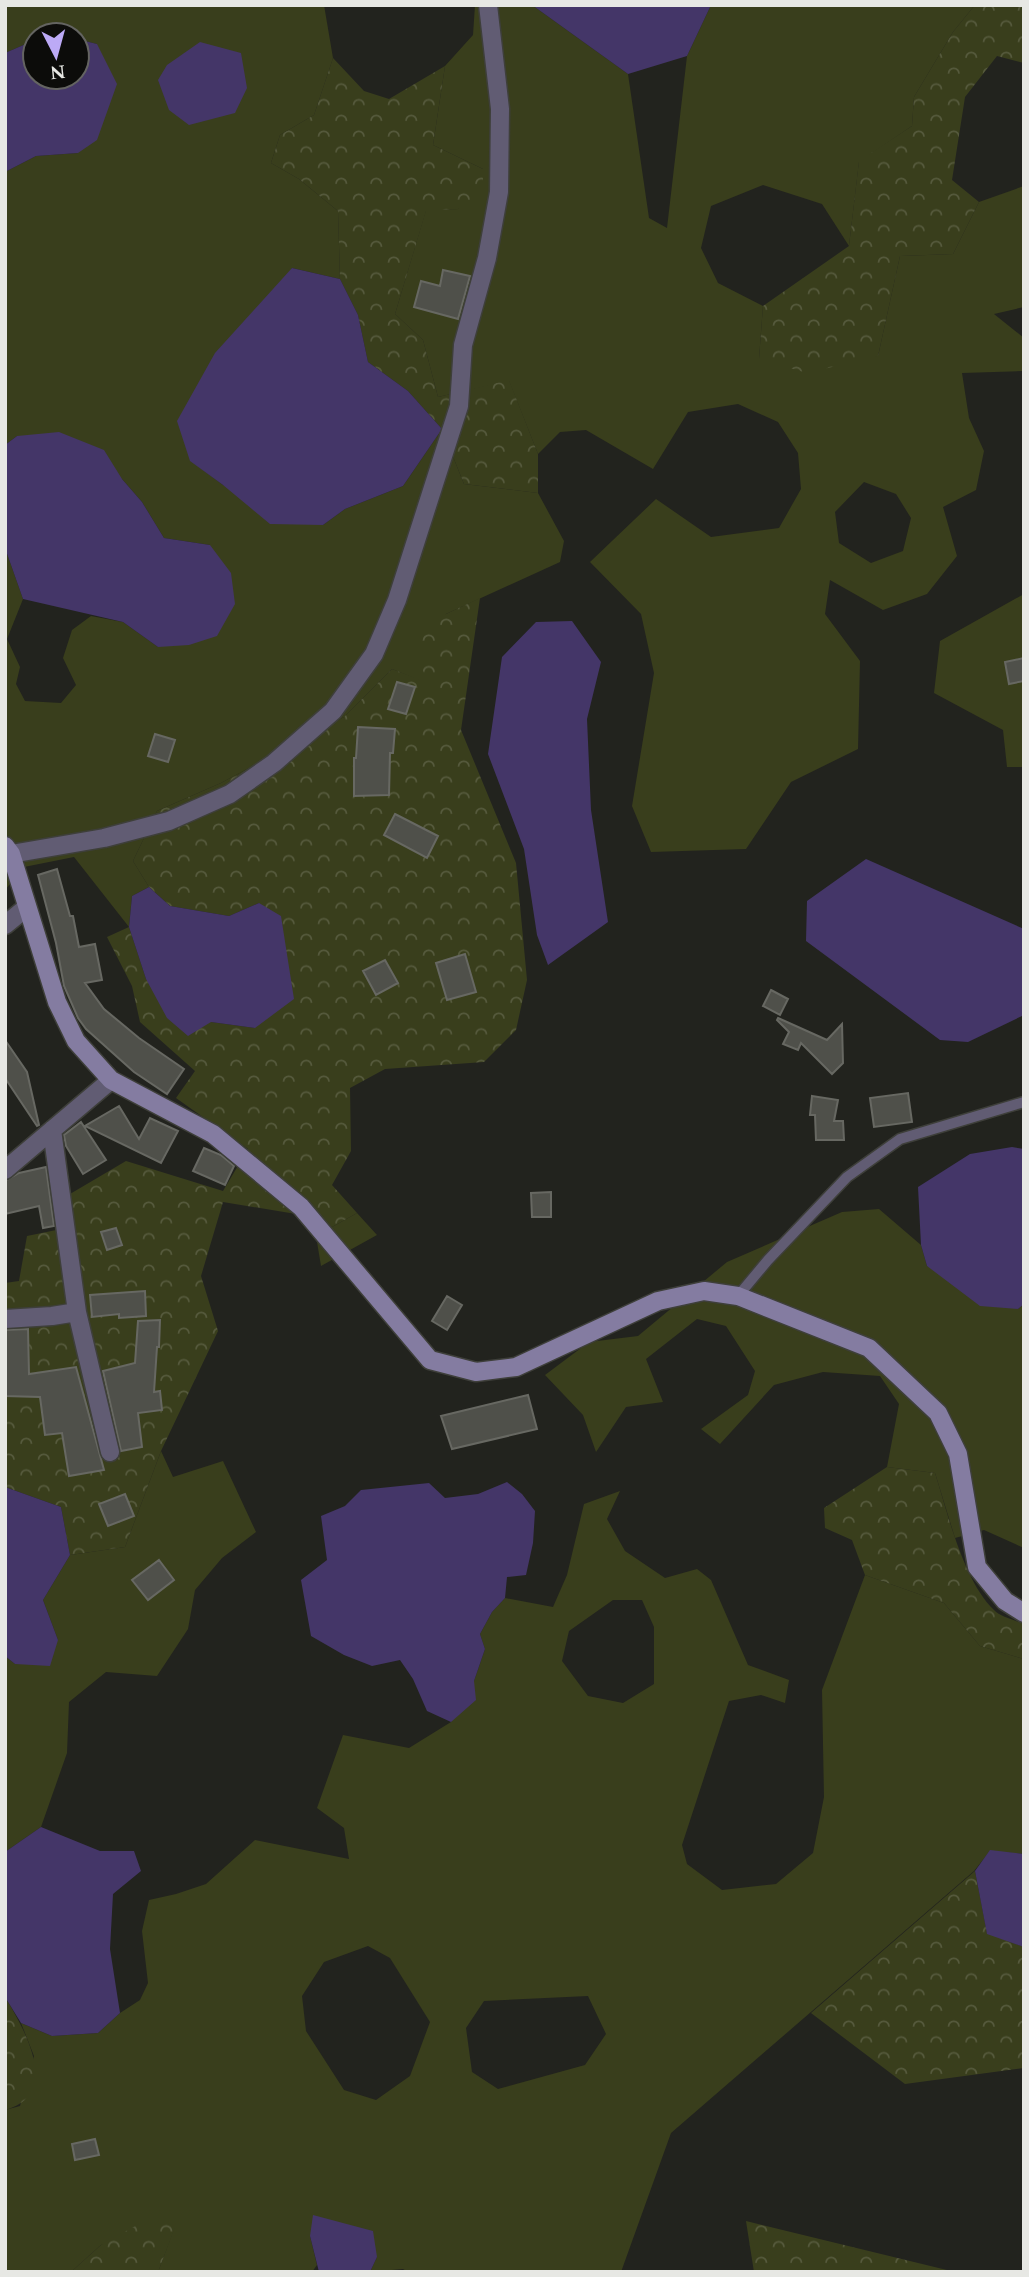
<svg xmlns="http://www.w3.org/2000/svg" width="1029" height="2277" font-family="Spectral,serif">
	<style>
		.grass { fill: #393e1c; fill-rule: evenodd }
		.forest { fill: url(#forest-crowns) }
		.water { fill: #443668 }
		.building { fill: #4f504a; stroke: #676862; stroke-width: 2 }
		.lines { fill: none; stroke-linecap: round; stroke-linejoin: round }
		.lane-casing { stroke: #3e3f3a; stroke-width: 13 }
		.street-casing { stroke: #3e3f3a; stroke-width: 21 }
		.secondary-casing { stroke: #3e3f3a; stroke-width: 21 }
		.lane { stroke: #615c73; stroke-width: 10 }
		.street { stroke: #615c73; stroke-width: 18 }
		.secondary { stroke: #847ca1; stroke-width: 18 }
	</style>
	<defs>
		<pattern id="forest-crowns" width="20" height="18" patternUnits="userSpaceOnUse" patternTransform="scale(1.75)"><rect width="20" height="18" fill="#393e1c"/><path d="M2 6a3 3 0 1 1 6 0M12 15a3 3 0 1 1 6 0" fill="none" stroke="#565a3d"/></pattern>
	</defs>
	<rect width="100%" height="100%" fill="#22231e"/>
	<path class="grass" d="M5,5H324L333,58L314,115L280,135L271,163L299,179L338,211L340,279L292,268L190,460L223,485L323,525L345,509L403,486L442,429L464,484L538,493L564,541L560,562L446,614L426,683L392,669L344,717L221,783L157,811L133,861L149,887L132,896L129,927L74,857L24,867L5,890V548L23,599L7,639L20,667L16,684L25,701L61,703L76,685L63,658L72,630L91,616L123,622L158,647L210,545L164,538L142,502L122,479L17,436L5,445V172L36,156L78,153L97,44L77,39V35L54,32L47,35H35V40L5,53Z
		M475,5H532L628,74L649,218L667,228L687,56L711,5H975L953,32L914,97L912,126L859,162L849,246L822,204L763,185L711,206L701,248L718,283L763,306L759,359L878,356L900,256L953,254L979,202L1024,186V307L994,314L1024,338L1022,371L962,373L969,418L984,451L976,490L943,507L957,556L927,594L883,610L830,580L825,614L860,661L858,749L791,782L746,849L651,852L632,806L654,673L641,614L590,562L656,499L711,537L779,528L801,489L798,453L778,422L738,404L688,412L653,469L586,430L560,432L538,454L509,381L438,397L423,340L395,314L426,210L458,209L483,169L433,145L445,66L473,35ZM864,482L896,494L911,518L903,551L871,563L839,543L835,512Z
		M1024,594V767H1007L1003,730L934,693L940,641Z
		M879,1209L921,1245L927,1266L1018,1309L1024,1304V1548L984,1530L955,1538L935,1473L887,1467L899,1404L880,1376L823,1372L774,1385L720,1444L701,1429L748,1395L755,1371L726,1326L697,1319L646,1359L663,1402L626,1407L596,1452L583,1415L545,1375L589,1342L638,1336L727,1262L842,1212Z
		M357,1213L377,1235L321,1266L316,1236Z
		M161,1451L173,1477L223,1461L256,1532L222,1558L195,1590L188,1629L157,1676L106,1672L69,1702L67,1753L41,1827L5,1852V1656L15,1664L58,1640L43,1600L70,1555L125,1547Z
		M620,1491L607,1519L625,1551L665,1578L697,1569L711,1580L748,1665L789,1680L785,1703L761,1695L729,1701L682,1845L687,1864L722,1890L776,1884L813,1853L824,1797L822,1690L865,1575L944,1603L980,1646L1024,1659V1854L990,1851L974,1871L671,2133L621,2272H408L403,2269L370,2272L377,2257L310,2236L317,2265L312,2272H158L175,2226L101,2245L71,2272H5V2110L20,2106L34,2056L21,2023L52,2036L98,2033L120,2013L140,2000L148,1983L142,1931L149,1900L176,1894L206,1884L255,1840L349,1859L344,1828L317,1808L343,1735L409,1748L451,1722L474,1681L485,1649L480,1634L492,1612L505,1598L553,1607L567,1575L584,1504ZM613,1600H642L654,1627V1684L623,1703L588,1696L562,1661L569,1631ZM368,1946L390,1958L430,2022L410,2076L376,2100L344,2090L306,2031L302,1996L324,1962ZM588,1996L606,2034L585,2065L498,2089L472,2072L466,2028L484,2001Z"/>
	<path class="forest" d="M975,5H1024V63L997,56L965,97L952,180L979,202L953,254L900,256L878,356L807,373L759,359L763,306L849,246L859,161L912,126L914,97L953,32Z
		M333,58L364,91L389,99L445,66L433,145L483,169V192L458,209L426,211L395,314L423,340L438,397L509,380L538,454V493L464,484L442,429L408,391L368,362L358,315L340,279L338,211L299,179L271,163L280,135L314,115Z
		M480,598L461,730L516,863L527,980L516,1030L484,1062L385,1069L350,1088L351,1151L332,1185L357,1213L316,1236L296,1214L223,1202L201,1276L218,1331L161,1451L125,1547L70,1555L61,1507L5,1487V1283L19,1281L27,1236L71,1227L70,1194L126,1161L223,1191L248,1149L176,1098L195,1071L140,1022L132,986L107,937L129,927L146,979L211,1022L255,1028L259,903L229,916L170,906L149,887L133,861L157,811L221,783L344,717L392,669L426,682L416,643L446,614Z
		M887,1467L935,1473C948,1514 963,1580 994,1610C1000,1617 1015,1620 1024,1624V1659L980,1646L944,1603L865,1575L852,1540L825,1528L824,1508Z
		M975,1871L987,1933L1024,1947V2068L905,2084L811,2013Z
		M5,1997C25,2030 62,2095 5,2110Z
		M146,2220L176,2225L158,2272H71L101,2245Z
		M746,2221L955,2272H754Z"/>
	<path class="water" d="M532,5H711L687,56L628,74Z
		M77,39L97,44L117,84L97,140L78,153L36,156L5,172V53L35,40V77H77Z
		M200,42L241,53L247,88L235,113L189,125L169,110L158,80L167,65Z
		M292,268L340,279L358,315L368,362L408,391L442,429L403,486L345,509L323,525L270,524L223,485L190,461L177,421L215,353Z
		M59,432L104,450L122,479L142,502L164,538L210,545L231,573L235,604L217,636L189,645L158,647L123,622L23,599L5,548V445L17,436Z
		M572,621L601,662L587,719L591,810L608,922L548,965L537,935L524,849L488,754L502,657L536,622Z
		M866,859L1024,929V1015L968,1042L940,1040L806,941L807,901Z
		M149,887L170,906L229,916L259,903L281,916L294,999L255,1028L211,1022L188,1036L167,1018L146,979L129,927L132,896Z
		M1012,1147L1024,1149V1304L1018,1309L980,1306L927,1266L921,1245L918,1187L970,1154Z
		M507,1482L522,1494L535,1511L533,1543L526,1575L507,1577L505,1598L492,1612L480,1634L485,1649L474,1681L476,1700L451,1722L427,1711L413,1679L400,1660L372,1666L344,1655L311,1636L301,1580L327,1560L321,1516L345,1506L361,1490L429,1483L445,1498L478,1494Z
		M5,1487L61,1507L70,1555L43,1600L58,1640L50,1666L15,1664L5,1656Z
		M41,1827L100,1851H134L141,1871L113,1894L110,1949L120,2013L98,2033L52,2036L21,2023L5,1997V1852Z
		M990,1850L1024,1854V1947L987,1934L975,1871Z
		M313,2215L373,2231L377,2257L370,2272H319L310,2236Z"/>
	<path class="building" d="M443,270L470,276L458,319L414,307L421,281L440,286Z
		M1024,658V681L1009,684L1005,662Z
		M397,682L415,687L406,714L388,709Z
		M358,727L395,729L393,753H390L389,795L354,796V758H356Z
		M155,734L175,740L168,762L148,756Z
		M395,814L438,836L427,858L384,835Z
		M57,869L70,916H73L79,947L95,944L102,980L85,983L104,1009L139,1038L184,1069L167,1094L134,1072L86,1029L78,1018L64,986L56,943L38,875Z
		M465,954L476,992L447,1000L436,963Z
		M385,960L398,983L376,995L363,971Z
		M771,990L788,999L780,1015L763,1006Z
		M778,1018L827,1040L842,1024L843,1063L832,1074L801,1043L798,1050L783,1044L789,1032L777,1020Z
		M5,1040L27,1072L39,1125L37,1126L5,1078Z
		M908,1093L912,1122L874,1127L870,1098Z
		M812,1096L838,1100L834,1121H843L844,1140H816L815,1115H810Z
		M119,1106L139,1139L150,1118L178,1131L161,1163L85,1126Z
		M81,1122L106,1160L83,1174L66,1146L64,1135Z
		M204,1148L221,1155L234,1166L225,1185L193,1171Z
		M46,1167L54,1226L43,1228L39,1206L5,1214V1181L19,1173Z
		M551,1192V1217H532L531,1193Z
		M116,1228L122,1245L107,1250L101,1232Z
		M145,1291L146,1316L119,1318V1314L92,1317L90,1295Z
		M447,1296L462,1305L447,1330L432,1321Z
		M160,1320L159,1347H157L154,1392L160,1391L162,1410L138,1413L142,1447L121,1451L103,1371L135,1363L138,1321Z
		M28,1329L29,1374L76,1367L104,1470L69,1476L62,1433L45,1435L40,1397L5,1396V1330Z
		M528,1395L537,1429L452,1449L441,1416Z
		M125,1494L134,1516L108,1526L99,1504Z
		M159,1560L174,1580L148,1600L132,1580Z
		M95,2139L99,2155L75,2160L72,2144Z"/>
	<g class="lines">
		<g class="lane-casing">
			<path id="lane" d="M738,1296L768,1260L847,1177L900,1139L1024,1102"/>
		</g>
		<g class="street-casing">
			<path id="street" d="M11,854L104,838L169,821L230,794L274,763L333,711L374,654L397,600L459,406L463,345L487,258L499,192L500,109L488,5
				M5,925L27,907
				M52,1130L77,1312
				M5,1170L111,1080
				M5,1319L52,1316L77,1312L110,1452"/>
		</g>
		<g class="secondary-casing">
			<path id="secondary" d="M5,846L11,854L57,1002L76,1041L111,1080L213,1134L301,1207L430,1360L476,1372L516,1367L658,1301L704,1291L738,1296L869,1348L938,1413L958,1454L977,1567L1005,1601L1024,1613"/>
		</g>
		<use href="#lane" class="lane"/>
		<use href="#street" class="street"/>
		<use href="#secondary" class="secondary"/>
	</g>
	<rect width="1029" height="2277" fill="none" stroke="#e7e8e4" stroke-width="14"/>
	<g transform="translate(56 56) rotate(174)"><circle r="33" fill="#0c0c0a" stroke="#646461" stroke-width="2"/>
	<path d="M0-5L12 26L0 18L-12 26Z" fill="#bcaaf6"/>
	<text y="-10" font-size="19" font-weight="bold" text-anchor="middle" fill="#e7e8e4">N</text>
	</g>
</svg>
